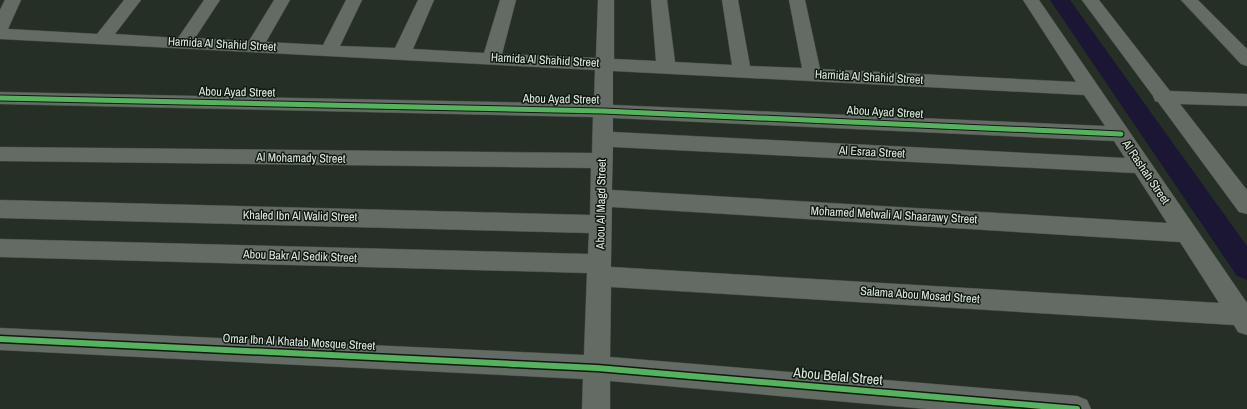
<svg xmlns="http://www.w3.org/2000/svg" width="1247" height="409" font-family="'Archivo Narrow',sans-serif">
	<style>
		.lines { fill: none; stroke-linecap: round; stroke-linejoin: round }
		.canal { fill: #1b1633; fill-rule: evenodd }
		.minor-casing { stroke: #444c44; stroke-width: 1 }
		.minor { fill: #646a64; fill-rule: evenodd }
		.cycleway-far1-casing { stroke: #101911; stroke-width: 7 }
		.cycleway-casing { stroke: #101911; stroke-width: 9 }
		.cycleway-far1 { stroke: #56b35d; stroke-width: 5 }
		.cycleway { stroke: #56b35d; stroke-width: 6 }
		.labels { text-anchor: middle; stroke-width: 3; stroke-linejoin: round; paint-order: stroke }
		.street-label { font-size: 12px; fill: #dfebdf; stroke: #101911 }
		.near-street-label { font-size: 14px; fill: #dfebdf; stroke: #101911 }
	</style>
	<rect width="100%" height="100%" fill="#252f26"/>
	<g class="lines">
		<path class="canal" d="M1050,0H1070L1247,246V280L1237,276Z"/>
		<g class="minor-casing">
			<path id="minor" d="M5,0H21L8,29L97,34L124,0H141L115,34L178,38L204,0H220L195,38L249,41L274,0H290L266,42L323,45L346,0H362L340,46L395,48L418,0H434L413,49L484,53L500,0H516L502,54L596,58L598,0H614V59L656,61L651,0H667L675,62L732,65L722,0H738L750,66L802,68L789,0H805L820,69L1076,82L1023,0H1039L1247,303V335L1238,332L1234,325L611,287L610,357L1077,396L1087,400L1091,409H927L610,381V409H582L583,379L0,350V328L584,355L587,273L0,257V239L588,254L589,233L0,218V200L590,215L591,168L0,161V147L592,153L593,117L0,104V92L594,104L595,70L0,39V10ZM613,71L1084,95L1105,126L613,105ZM613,118L1114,141L1125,158L613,132ZM613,147L1135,173L1167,223L612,190ZM612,207L1180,242L1219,303L611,267Z
				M1082,0H1099L1170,91L1247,94V106L1180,104L1247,190V214L1239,212L1158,102L1155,101L1153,96Z
				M1181,0H1198L1247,49V66L1241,64Z"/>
		</g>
		<use href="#minor" class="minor"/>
		<g class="cycleway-far1-casing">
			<path id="cycleway-far1" d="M0,98L603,111L1121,134"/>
		</g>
		<g class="cycleway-casing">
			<path id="cycleway" d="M0,339L597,368L1077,409"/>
		</g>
		<use href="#cycleway-far1" class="cycleway-far1"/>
		<use href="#cycleway" class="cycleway"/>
	</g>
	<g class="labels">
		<g class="street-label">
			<text transform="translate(222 44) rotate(3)" y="4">Hamida Al Shahid Street</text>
			<text transform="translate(545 60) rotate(3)" y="4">Hamida Al Shahid Street</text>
			<text transform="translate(869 77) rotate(3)" y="4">Hamida Al Shahid Street</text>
			<text transform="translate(237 92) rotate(1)" y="4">Abou Ayad Street</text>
			<text transform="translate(561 99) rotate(1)" y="4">Abou Ayad Street</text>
			<text transform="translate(885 112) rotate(3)" y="4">Abou Ayad Street</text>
			<text transform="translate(872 152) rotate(3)" y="4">Al Esraa Street</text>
			<text transform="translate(301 158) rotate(1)" y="4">Al Mohamady Street</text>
			<text transform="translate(1146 172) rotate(56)" y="4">Al Rashah Street</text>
			<text transform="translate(601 204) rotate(-89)" y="4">Abou Al Magd Street</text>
			<text transform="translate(894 215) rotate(3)" y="4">Mohamed Metwali Al Shaarawy Street</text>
			<text transform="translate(300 216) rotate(1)" y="4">Khaled Ibn Al Walid Street</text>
			<text transform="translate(300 256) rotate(2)" y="4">Abou Bakr Al Sedik Street</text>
			<text transform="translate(920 295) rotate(4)" y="4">Salama Abou Mosad Street</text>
			<text transform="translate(299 342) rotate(3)" y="4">Omar Ibn Al Khatab Mosque Street</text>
		</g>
		<g class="near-street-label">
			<text transform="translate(838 376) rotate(5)" y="5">Abou Belal Street</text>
		</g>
	</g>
</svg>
